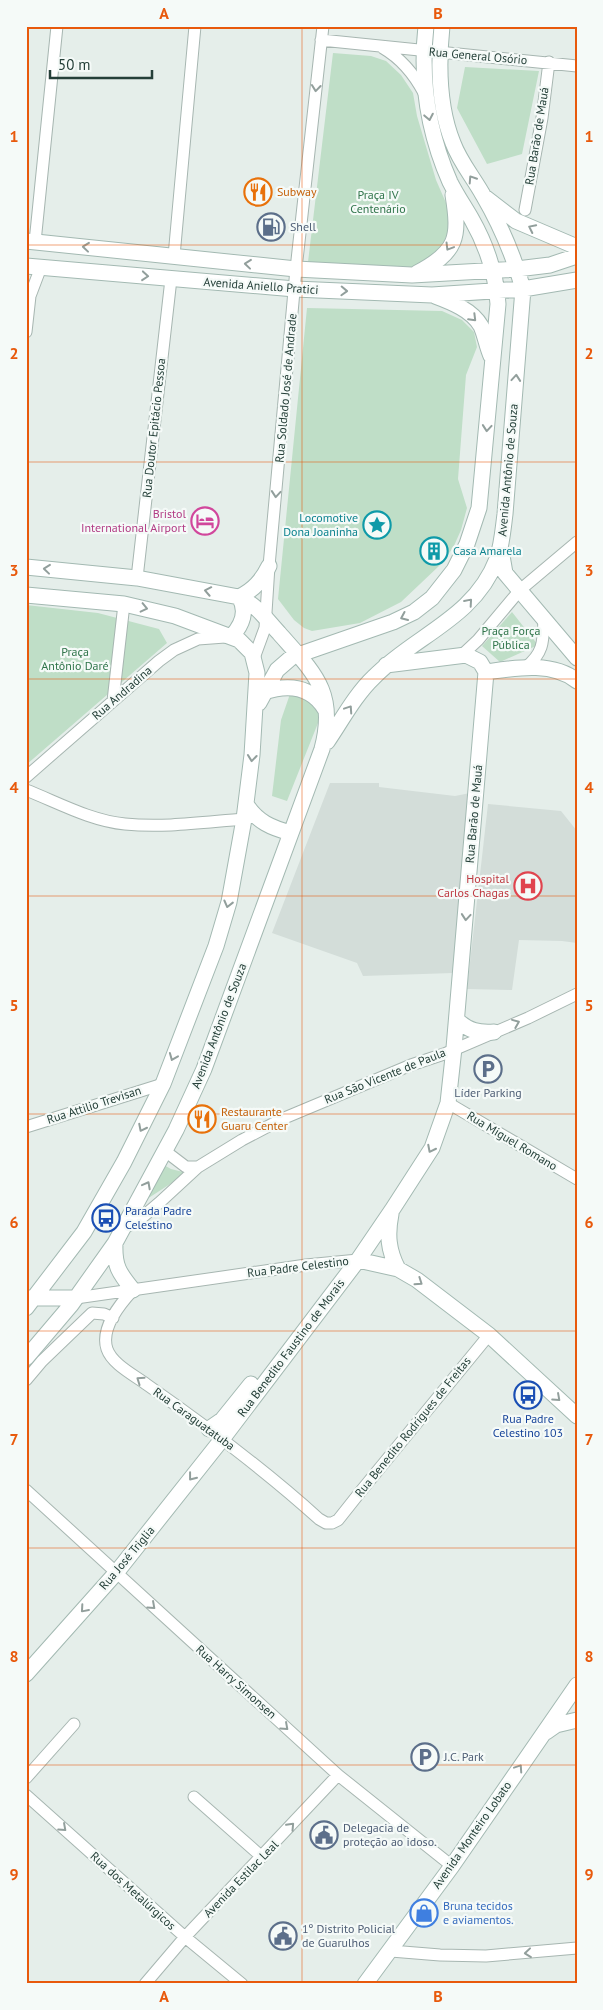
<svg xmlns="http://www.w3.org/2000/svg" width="603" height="2010" font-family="'PT Sans',sans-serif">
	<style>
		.built { fill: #d3ddd9 }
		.green { fill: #bfdec7 }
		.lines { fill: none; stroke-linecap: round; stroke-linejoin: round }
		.street-casing { stroke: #a7b6b1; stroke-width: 13 }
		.secondary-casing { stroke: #a3b9b2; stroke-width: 17 }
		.street { stroke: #fff; stroke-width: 11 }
		.secondary { stroke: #fff; stroke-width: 15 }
		.oneway { stroke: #929f9c }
		.grid { fill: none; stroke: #e8590c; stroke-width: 1; stroke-opacity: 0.55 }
		.labels { text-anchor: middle; stroke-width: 4.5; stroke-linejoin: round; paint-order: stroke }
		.street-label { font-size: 12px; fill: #243f38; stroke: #f5faf8 }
		.food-label { font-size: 12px; fill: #c56008; stroke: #f5faf8; text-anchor: start }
		.park-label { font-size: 12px; fill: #30754b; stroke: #f5faf8 }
		.service-label { font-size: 12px; fill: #4e5e75; stroke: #f5faf8; text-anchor: start }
		.hotel-label { font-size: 12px; fill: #b23c85; stroke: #f5faf8; text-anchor: end }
		.culture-label { font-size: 12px; fill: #0d838f; stroke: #f5faf8; text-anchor: end }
		.health-label { font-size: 12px; fill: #be3a42; stroke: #f5faf8; text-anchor: end }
		.transit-label { font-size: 12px; fill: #164399; stroke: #f5faf8; text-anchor: start }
		.shop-label { font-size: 12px; fill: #366cbe; stroke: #f5faf8; text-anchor: start }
		.neatline { fill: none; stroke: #e8590c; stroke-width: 2 }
		.grid-label { font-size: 16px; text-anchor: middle; font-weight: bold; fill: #e8590c }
	</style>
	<rect width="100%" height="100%" fill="#e5eeea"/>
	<path class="built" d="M330,783H379V787L455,796L470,793L453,973L363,976L357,963L272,933Z
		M488,804L561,811L577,831V943L562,941L519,940L512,990L467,989Z"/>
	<path class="green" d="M333,53L371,56L386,61L401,75L413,93L417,116L436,180L450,212V226L442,247L427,261L412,267L308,262Z
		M465,67L539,71L522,154L487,164L457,108Z
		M307,308L442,311L462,320L474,332L477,347L466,375L458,479L467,508L461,530L453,548L439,566L401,602L360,623L312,631L304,628L294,620L278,599Z
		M26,605L98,613L159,629L167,643L26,765Z
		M512,612L538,645L500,662L482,646Z
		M290,694L315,702L320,718L287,801L272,796L281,720Z
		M162,1164L171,1169L187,1173L147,1199Z"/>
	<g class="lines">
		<g class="street-casing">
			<path id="street" d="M321,40L577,66
				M383,48C402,59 414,74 424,93
				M525,210L542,118L549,62
				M35,242L57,26
				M174,256L195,26
				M26,332L30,296L41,267
				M137,578L171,279
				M462,655L478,640L520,590L577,542
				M254,658L265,628L269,566L296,269L323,26
				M526,667C545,652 543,639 544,617
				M113,701L124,604
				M26,777L159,661L174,650L198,639L225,637
				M26,790C57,802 91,821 125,824C164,828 205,822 244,819
				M448,1103L577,1179
				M26,1127L163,1084
				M165,1151L186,1167H198
				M124,1228L139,1220L159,1203L198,1167L242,1140L282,1119L411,1065L444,1054L528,1018L577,994
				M133,1290C120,1304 100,1328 107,1349C112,1364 134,1375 146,1384C206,1426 265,1470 319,1519L326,1523H332L338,1520L361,1491L489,1335
				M76,1298L306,1265L358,1260
				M26,1380L42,1361L92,1313L104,1314L113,1318
				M26,1490L338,1775L452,1866
				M26,1778L74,1724
				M26,1795L185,1937L242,1984
				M194,1797L262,1857
				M391,1951L440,1955L486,1956L577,1948
				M145,1984L185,1937L338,1775"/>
		</g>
		<g class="secondary-casing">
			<path id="secondary" d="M486,198L516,221L577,247
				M26,241L296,269L412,275L517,269L550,265L577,256
				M26,266L295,289L432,295L523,289L577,280
				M417,273C457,252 460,238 453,195
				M435,296C451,302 472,310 481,326C485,335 487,347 491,356
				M501,550L505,573L577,658
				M26,567L137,578L239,597C257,605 266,619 279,633C314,673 337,692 322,749L204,1069L176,1130L115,1243L71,1305L26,1358
				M26,595L124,604L175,616L239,640L252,653L257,673L252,755L244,819L229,902L216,946L163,1084L124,1162L84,1232L26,1308
				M232,636C242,625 248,611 239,597C254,590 262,580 269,566
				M486,672C515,668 552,661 577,681
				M264,692C288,684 311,686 325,709
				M259,703L277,670L292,657L393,622L414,612L432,598L454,570L467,544L479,508L498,304C496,273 487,246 471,218C464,206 456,194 450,182C428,132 420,80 426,26
				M327,742C342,720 355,695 374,677C415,635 474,619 497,559C502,545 503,529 505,514L523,289C514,257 500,224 483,195C473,177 460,162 453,143C438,106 438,65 442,26
				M246,804C257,822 272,828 291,833
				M457,1020C469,1031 478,1033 494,1032
				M391,1214C387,1234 388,1250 398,1269
				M115,1243C114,1266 119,1273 133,1290
				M358,1260L398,1269L417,1280L489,1335L577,1416
				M28,1298H76
				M209,1429L222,1420L251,1384
				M26,1674L116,1573L223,1438L358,1260L392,1210L432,1148L448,1103L454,1048L486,672L480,662L466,655L386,665
				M546,1732L556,1725L577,1720
				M365,1984L452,1866L577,1685"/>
		</g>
		<use href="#street" class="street"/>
		<use href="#secondary" class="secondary"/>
	</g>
	<defs><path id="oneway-chevron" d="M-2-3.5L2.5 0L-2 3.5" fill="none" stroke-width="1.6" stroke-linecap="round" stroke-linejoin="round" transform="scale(1.25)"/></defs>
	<g class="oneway">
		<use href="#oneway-chevron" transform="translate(316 88) rotate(96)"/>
		<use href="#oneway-chevron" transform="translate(429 117) rotate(79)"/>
		<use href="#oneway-chevron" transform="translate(472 179) rotate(-123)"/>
		<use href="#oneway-chevron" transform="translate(532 228) rotate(-154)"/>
		<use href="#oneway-chevron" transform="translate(86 247) rotate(-174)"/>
		<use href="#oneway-chevron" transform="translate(449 247) rotate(121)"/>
		<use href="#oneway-chevron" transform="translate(248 264) rotate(-174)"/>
		<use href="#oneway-chevron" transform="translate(145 276) rotate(5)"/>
		<use href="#oneway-chevron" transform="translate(344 291) rotate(2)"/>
		<use href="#oneway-chevron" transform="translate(473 318) rotate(45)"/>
		<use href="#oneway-chevron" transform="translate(516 378) rotate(-85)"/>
		<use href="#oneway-chevron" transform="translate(487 428) rotate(95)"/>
		<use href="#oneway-chevron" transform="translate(276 494) rotate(95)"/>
		<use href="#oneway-chevron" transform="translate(47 569) rotate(-174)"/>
		<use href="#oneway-chevron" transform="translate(208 591) rotate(-169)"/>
		<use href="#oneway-chevron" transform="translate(469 602) rotate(-49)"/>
		<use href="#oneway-chevron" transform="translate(144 608) rotate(13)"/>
		<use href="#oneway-chevron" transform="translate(404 617) rotate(156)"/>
		<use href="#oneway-chevron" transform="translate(349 709) rotate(-56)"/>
		<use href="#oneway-chevron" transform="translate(252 758) rotate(96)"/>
		<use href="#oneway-chevron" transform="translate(228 904) rotate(104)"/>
		<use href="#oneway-chevron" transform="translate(466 917) rotate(95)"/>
		<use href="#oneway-chevron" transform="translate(516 1023) rotate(-22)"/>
		<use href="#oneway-chevron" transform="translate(173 1057) rotate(112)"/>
		<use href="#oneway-chevron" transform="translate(142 1128) rotate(117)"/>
		<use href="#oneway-chevron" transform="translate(431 1149) rotate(117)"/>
		<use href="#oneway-chevron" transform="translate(147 1185) rotate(-62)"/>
		<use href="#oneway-chevron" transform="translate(419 1282) rotate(34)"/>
		<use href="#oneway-chevron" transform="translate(140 1380) rotate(-145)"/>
		<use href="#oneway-chevron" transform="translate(557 1398) rotate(42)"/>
		<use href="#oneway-chevron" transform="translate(192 1477) rotate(128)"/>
		<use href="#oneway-chevron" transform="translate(152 1606) rotate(42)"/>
		<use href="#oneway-chevron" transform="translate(84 1609) rotate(131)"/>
		<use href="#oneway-chevron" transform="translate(285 1727) rotate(42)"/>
		<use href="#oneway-chevron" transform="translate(519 1768) rotate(-56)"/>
		<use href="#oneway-chevron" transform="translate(291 1826) rotate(-47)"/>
		<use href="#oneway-chevron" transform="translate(63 1828) rotate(42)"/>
		<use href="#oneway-chevron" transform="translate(528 1953) rotate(174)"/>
	</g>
	<path class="grid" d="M302,26V1984M26,245H577M26,462H577M26,679H577M26,896H577M26,1114H577M26,1331H577M26,1548H577M26,1765H577"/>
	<defs>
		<g id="restaurant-ring" transform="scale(1.4375)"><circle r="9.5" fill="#f5faf8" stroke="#e8710a" stroke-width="1.5"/><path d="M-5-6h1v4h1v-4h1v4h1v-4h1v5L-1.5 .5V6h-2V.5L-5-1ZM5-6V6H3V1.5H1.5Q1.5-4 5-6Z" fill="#e8710a"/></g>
		<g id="fuel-ring" transform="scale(1.4375)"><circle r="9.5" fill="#f5faf8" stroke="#5c6f8a" stroke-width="1.5"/><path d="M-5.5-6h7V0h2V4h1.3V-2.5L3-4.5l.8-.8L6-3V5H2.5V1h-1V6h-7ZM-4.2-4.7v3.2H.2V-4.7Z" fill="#5c6f8a"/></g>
		<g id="hotel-ring" transform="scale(1.4375)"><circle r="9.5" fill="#f5faf8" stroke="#d1479c" stroke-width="1.5"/><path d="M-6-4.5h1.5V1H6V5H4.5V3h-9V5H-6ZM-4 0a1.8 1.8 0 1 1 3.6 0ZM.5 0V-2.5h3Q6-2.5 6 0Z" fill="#d1479c"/></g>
		<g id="sight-ring" transform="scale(1.4375)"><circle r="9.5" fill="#f5faf8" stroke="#0f9aa8" stroke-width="1.5"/><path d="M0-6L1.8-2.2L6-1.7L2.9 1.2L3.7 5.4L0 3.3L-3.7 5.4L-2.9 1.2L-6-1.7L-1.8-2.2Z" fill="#0f9aa8"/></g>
		<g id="building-ring" transform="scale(1.4375)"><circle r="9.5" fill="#f5faf8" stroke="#0f9aa8" stroke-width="1.5"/><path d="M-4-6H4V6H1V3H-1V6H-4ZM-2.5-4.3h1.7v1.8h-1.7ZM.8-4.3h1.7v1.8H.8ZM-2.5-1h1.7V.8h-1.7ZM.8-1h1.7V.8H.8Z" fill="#0f9aa8"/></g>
		<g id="hospital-ring" transform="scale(1.4375)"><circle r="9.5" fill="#f5faf8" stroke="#e0444e" stroke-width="1.5"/><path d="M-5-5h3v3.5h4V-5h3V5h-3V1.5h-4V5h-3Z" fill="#e0444e"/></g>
		<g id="parking-ring" transform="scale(1.4375)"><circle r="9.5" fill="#f5faf8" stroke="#5c6f8a" stroke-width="1.5"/><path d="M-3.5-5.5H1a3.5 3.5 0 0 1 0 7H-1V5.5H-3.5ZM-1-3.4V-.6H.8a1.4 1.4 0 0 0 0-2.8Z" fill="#5c6f8a"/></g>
		<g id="bus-ring" transform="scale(1.4375)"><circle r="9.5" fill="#f5faf8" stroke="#1a4fb4" stroke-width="1.5"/><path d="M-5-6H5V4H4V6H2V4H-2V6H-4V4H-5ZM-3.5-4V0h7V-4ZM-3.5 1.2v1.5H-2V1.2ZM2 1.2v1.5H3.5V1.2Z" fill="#1a4fb4"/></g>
		<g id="civic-ring" transform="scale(1.4375)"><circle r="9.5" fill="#f5faf8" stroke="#5c6f8a" stroke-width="1.5"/><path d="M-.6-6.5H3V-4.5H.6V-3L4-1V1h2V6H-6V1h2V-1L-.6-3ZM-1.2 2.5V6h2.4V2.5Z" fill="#5c6f8a"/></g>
		<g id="shop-ring" transform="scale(1.4375)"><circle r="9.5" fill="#f5faf8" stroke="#3f7fe0" stroke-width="1.5"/><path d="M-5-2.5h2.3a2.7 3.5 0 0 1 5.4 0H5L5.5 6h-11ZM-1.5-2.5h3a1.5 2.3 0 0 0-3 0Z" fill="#3f7fe0"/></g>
	</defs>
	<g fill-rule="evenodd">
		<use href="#restaurant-ring" x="258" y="192"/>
		<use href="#fuel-ring" x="271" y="227"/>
		<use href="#hotel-ring" x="205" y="521"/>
		<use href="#sight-ring" x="377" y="525"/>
		<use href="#building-ring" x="434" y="551"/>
		<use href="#hospital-ring" x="528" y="886"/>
		<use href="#parking-ring" x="488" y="1069"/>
		<use href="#restaurant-ring" x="202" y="1119"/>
		<use href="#bus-ring" x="106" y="1218"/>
		<use href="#bus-ring" x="528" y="1395"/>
		<use href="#parking-ring" x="425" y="1757"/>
		<use href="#civic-ring" x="324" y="1835"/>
		<use href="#shop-ring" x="424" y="1913"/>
		<use href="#civic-ring" x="283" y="1936"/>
	</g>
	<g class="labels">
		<g class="street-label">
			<text transform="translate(478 56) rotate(5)" y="4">Rua General Osório</text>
			<text transform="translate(537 136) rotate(-81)" y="4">Rua Barão de Mauá</text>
			<text transform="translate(261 286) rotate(4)" y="4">Avenida Aniello Pratici</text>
			<text transform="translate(286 388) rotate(-85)" y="4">Rua Soldado José de Andrade</text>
			<text transform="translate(154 428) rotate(-84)" y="4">Rua Doutor Epitácio Pessoa</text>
			<text transform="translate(508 470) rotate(-85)" y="4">Avenida Antônio de Souza</text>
			<text transform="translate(122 693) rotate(-41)" y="4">Rua Andradina</text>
			<text transform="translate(474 814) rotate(-85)" y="4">Rua Barão de Mauá</text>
			<text transform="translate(219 1026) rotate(-69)" y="4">Avenida Antônio de Souza</text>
			<text transform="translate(385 1076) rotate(-22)" y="4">Rua São Vicente de Paula</text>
			<text transform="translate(94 1105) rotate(-18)" y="4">Rua Attilio Trevisan</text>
			<text transform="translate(512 1141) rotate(31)" y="4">Rua Miguel Romano</text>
			<text transform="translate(298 1267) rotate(-7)" y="4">Rua Padre Celestino</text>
			<text transform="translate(291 1348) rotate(-53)" y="4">Rua Benedito Faustino de Morais</text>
			<text transform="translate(194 1419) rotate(36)" y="4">Rua Caraguatatuba</text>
			<text transform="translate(413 1427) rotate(-51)" y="4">Rua Benedito Rodrigues de Freitas</text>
			<text transform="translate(127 1558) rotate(-50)" y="4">Rua José Triglia</text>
			<text transform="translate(236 1682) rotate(42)" y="4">Rua Harry Simonsen</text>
			<text transform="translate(472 1835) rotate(-55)" y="4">Avenida Monteiro Lobato</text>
			<text transform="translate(241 1879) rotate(-46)" y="4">Avenida Estilac Leal</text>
			<text transform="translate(133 1891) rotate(42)" y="4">Rua dos Metalúrgicos</text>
		</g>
		<g class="food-label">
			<text x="277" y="196">Subway</text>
			<text x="221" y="1116">Restaurante<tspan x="221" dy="14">Guaru Center</tspan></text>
		</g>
		<g class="park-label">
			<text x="378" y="199">Praça IV<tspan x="378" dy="14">Centenário</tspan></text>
			<text x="511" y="635">Praça Força<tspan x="511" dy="14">Pública</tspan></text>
			<text x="75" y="656">Praça<tspan x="75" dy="14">Antônio Daré</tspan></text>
		</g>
		<g class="service-label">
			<text x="290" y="231">Shell</text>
			<text x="488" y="1097" text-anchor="middle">Líder Parking</text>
			<text x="444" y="1761">J.C. Park</text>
			<text x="343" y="1832">Delegacia de<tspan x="343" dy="14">proteção ao idoso.</tspan></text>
			<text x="302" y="1933">1º Distrito Policial<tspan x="302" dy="14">de Guarulhos</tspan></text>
		</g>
		<g class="hotel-label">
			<text x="186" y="518">Bristol<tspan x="186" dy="14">International Airport</tspan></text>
		</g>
		<g class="culture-label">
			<text x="358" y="522">Locomotive<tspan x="358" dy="14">Dona Joaninha</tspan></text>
			<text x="453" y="555" text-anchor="start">Casa Amarela</text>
		</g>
		<g class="health-label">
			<text x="509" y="883">Hospital<tspan x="509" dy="14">Carlos Chagas</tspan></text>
		</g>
		<g class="transit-label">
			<text x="125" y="1215">Parada Padre<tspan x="125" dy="14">Celestino</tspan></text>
			<text x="528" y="1423" text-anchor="middle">Rua Padre<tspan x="528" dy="14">Celestino 103</tspan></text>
		</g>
		<g class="shop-label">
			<text x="443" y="1910">Bruna tecidos<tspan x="443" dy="14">e aviamentos.</tspan></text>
		</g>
	</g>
	<rect width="603" height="2010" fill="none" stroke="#f5faf8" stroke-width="55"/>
	<path d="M50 70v8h102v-8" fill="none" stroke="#243f38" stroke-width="2.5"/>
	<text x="58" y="70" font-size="15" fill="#243f38" stroke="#f5faf8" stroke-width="4" paint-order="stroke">50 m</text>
	<rect x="28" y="28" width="548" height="1954" class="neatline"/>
	<g class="grid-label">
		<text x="164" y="19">A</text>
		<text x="438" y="19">B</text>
		<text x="14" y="142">1</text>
		<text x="589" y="142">1</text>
		<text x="14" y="359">2</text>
		<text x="589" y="359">2</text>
		<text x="14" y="576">3</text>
		<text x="589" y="576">3</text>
		<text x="14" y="793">4</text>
		<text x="589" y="793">4</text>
		<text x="14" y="1011">5</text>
		<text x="589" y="1011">5</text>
		<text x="14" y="1228">6</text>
		<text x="589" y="1228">6</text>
		<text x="14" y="1445">7</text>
		<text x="589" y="1445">7</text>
		<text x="14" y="1662">8</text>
		<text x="589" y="1662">8</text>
		<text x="14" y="1880">9</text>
		<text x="589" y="1880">9</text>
		<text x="164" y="2002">A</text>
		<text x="438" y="2002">B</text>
	</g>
</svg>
